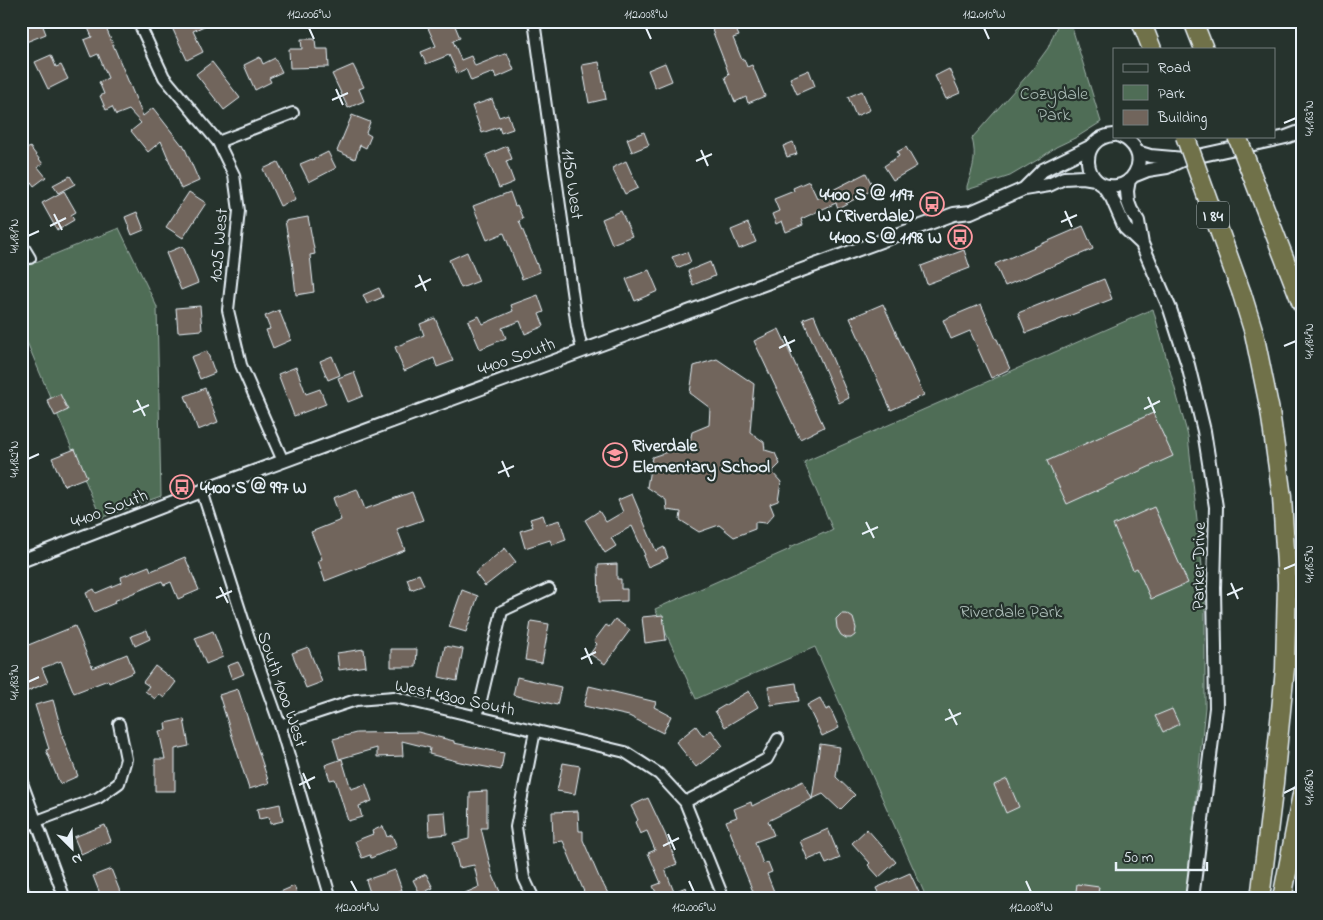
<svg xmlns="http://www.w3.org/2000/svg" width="1323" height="920" font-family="'Indie Flower',sans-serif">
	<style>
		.green { fill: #4f6d56; stroke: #9cafa7 }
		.building { fill: #71655c; stroke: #e8f1f8 }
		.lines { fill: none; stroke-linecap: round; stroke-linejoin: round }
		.minor-casing { stroke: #e8f1f8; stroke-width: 14 }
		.tertiary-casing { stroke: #e8f1f8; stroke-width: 16 }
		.motorway-casing { stroke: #e8f1f8; stroke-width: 21 }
		.minor { stroke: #26332d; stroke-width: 10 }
		.tertiary { stroke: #26332d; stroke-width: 12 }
		.motorway { stroke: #6f714a; stroke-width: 18 }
		.motorway-bridge-casing { stroke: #e8f1f8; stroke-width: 21; stroke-linecap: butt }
		.motorway-bridge { stroke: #6f714a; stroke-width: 18 }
		.ticks { fill: none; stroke: #e8f1f8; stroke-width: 2 }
		.labels { text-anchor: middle; stroke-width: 4.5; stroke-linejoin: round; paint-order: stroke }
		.shield { fill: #26332d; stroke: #aeb8bb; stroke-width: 1 }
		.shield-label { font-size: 16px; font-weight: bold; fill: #e8f1f8 }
		.park-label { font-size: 18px; fill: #abbcb7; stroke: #26332d }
		.street-label { font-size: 18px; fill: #e8f1f8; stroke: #26332d }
		.poi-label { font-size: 18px; font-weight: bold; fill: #e8f1f8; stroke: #26332d; text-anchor: end }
		.neatline { fill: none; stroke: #e8f1f8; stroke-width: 2 }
		.ticks-label { font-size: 12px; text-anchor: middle; fill: #e8f1f8 }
	</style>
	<rect width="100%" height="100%" fill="#26332d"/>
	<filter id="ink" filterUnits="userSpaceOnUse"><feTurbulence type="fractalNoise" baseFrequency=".02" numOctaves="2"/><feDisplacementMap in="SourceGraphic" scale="10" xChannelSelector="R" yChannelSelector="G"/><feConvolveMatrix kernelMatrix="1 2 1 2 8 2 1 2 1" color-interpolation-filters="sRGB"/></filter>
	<g filter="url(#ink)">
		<path class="green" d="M1059,21H1070L1101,122L1077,137L1056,147L1039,159L1010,176L967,190V186C973,167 977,158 972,138L1032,70L1048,48Z
			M119,228L157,307L161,496L101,518L21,328V268Z
			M1153,309L1188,436L1205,594V707L1186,899H927L815,647L696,699L655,609L790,549V547L824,532L825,534L833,530L804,462Z"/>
		<path class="building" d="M21,21H41L46,34L21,44Z
			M85,21H103L143,116L153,108L182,145L183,144L199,181L181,189L161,141L148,152L131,131L141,123L129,110L116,115L112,107L106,110L100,96L104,94L99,82L108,78L98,54L91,57L84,40L92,37Z
			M169,21H215L193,31L203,52L187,60Z
			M443,21H453L460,38L453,41L461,60L471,56L475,66L507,53L514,70L496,78L494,72L471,81L466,69L457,73L449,55L426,64L421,52L436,46L428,28Z
			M715,21H726L729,29L735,27L739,36L733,38L742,60L744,59L747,67L752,65L765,96L748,103L746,97L735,102L725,77L729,75L726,66L712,30L717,27Z
			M301,39H315L316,49H328L329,67L290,68L289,49H302Z
			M51,55L56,67L61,65L68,79L48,89L35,62Z
			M260,57L263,64L275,58L282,72L269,78L271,82L255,90L244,65Z
			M212,62L240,98L224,110L196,74Z
			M599,62L606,99L589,103L582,65Z
			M665,63L672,81L655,88L648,70Z
			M353,65L364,87L359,89L364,101L348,108L332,74Z
			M949,69L960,93L946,99L935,76Z
			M809,70L815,86L797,94L790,78Z
			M862,91L870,110L856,116L848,97Z
			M492,99L499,117L508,114L513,129L501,133L499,127L482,133L472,106Z
			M352,115L370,122L366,133L371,136L366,148L360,145L355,159L337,151Z
			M644,132L649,145L632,152L627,139Z
			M793,142L797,154L787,157L783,146Z
			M507,146L512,159L506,161L514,182L499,188L486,155Z
			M30,147L43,164L38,167L46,177L34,186L21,168V153Z
			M906,147L917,166L893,180L884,166L899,156L897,152Z
			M328,152L336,168L309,182L300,164L312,159V160Z
			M626,161L638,188L625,194L612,168Z
			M278,162L296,199L280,206L263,169Z
			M866,173L874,189L838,208L836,203L801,219L803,225L786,232L782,221L776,224L772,214L779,211L774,199L794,191L793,188L809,181L817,198Z
			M70,176L75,184L58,193L53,185Z
			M64,191L76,212L71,215L74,220L57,230L42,203Z
			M189,192L206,203L183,238L166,227Z
			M510,192L515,206L517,205L523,219L519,221L540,272L522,279L504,233L487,240L473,206Z
			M621,211L632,236L612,244L602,219Z
			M137,212L144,230L132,235L125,217Z
			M308,217L315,254L310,255L314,292L296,295L292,260L285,221Z
			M748,223L756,242L739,249L731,230Z
			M1083,226L1093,249L1005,286L995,264Z
			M183,246L198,283L181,290L166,253Z
			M964,250L970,268L927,284L921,266Z
			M467,252L479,281L461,288L449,260Z
			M687,252L691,262L677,268L672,257Z
			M710,262L715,276L693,285L688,271Z
			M649,270L658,291L635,301L626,279Z
			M1104,279L1112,299L1026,333L1018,313Z
			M379,288L383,297L367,304L363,295Z
			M538,295L544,312L539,314L544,326L525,334L520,321L502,328L506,338L480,349L468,321L479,316L483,324L513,311L511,305Z
			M883,304L924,395L891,410L850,318Z
			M981,304L996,339H997L1010,369L991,378L970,331L951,339L943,320Z
			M200,306L202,330L178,332L176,308Z
			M279,310L291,340L273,348L266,330L270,329L265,316Z
			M814,315L849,398L839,403L803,319Z
			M435,318L453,361L437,367L434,358L404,371L395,347L424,335L420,324Z
			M779,329L824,427L800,439L754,341Z
			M207,351L215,373L200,379L191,357Z
			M332,356L340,375L328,380L320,361Z
			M717,359L754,384L750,432L764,442L765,450L775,453L780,464L772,472L781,482L778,501L770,504L774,514L766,523L755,522V529L734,537L719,525L699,532L680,520L681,512L667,510L666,500L647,487L652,457L670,451L678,441L690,442L692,432L709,425L710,408L690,393L694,366Z
			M296,367L306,394L320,389L326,404L294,416L278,374Z
			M354,372L363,396L348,402L338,378Z
			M205,388L218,422L198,430L185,396Z
			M60,394L68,410L55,416L47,400Z
			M1153,413L1173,456L1067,504L1047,461Z
			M75,449L87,477L64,486L52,458Z
			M357,489L365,509L412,492L423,520L397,529L405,550L325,581L318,561L322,559L311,532L341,520L333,498Z
			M632,494L656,551L664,547L668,558L648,567L643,556L645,555L632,526L611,538L616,546L605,553L585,520L599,511L606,522L623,512L618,500Z
			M1154,507L1188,583L1151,599L1137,568L1133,570L1113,525Z
			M543,515L546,524L560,520L566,540L552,545L550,540L525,548L520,531L533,527L530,519Z
			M505,548L516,562L485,586L475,573Z
			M185,557L199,590L178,599L171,582L164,585L162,581L114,601L115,603L94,612L86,593L94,589L96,593L122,582L121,577L149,566L151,571Z
			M617,564V579H621V589H627V601L599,602L598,565Z
			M419,574L424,585L411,590L407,579Z
			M462,590L478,596L466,632L449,627Z
			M841,614H847L853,618L856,628L855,635L851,638H846L841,635L837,628L836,619Z
			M663,615L666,640L645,643L642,617Z
			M615,619L630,630L605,664L590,654L597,644L594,641L606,625L609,627Z
			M531,621L549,624L542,663L525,660Z
			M75,626L91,665H92L93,668L127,654L134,672L109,683L108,680L74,693L61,661L42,668L48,682L26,692L21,680V648Z
			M147,630L150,639L135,646L131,636Z
			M213,631L223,657L206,664L195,638Z
			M445,646L463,649L457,681L439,677Z
			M308,647L322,682L306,688L292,653Z
			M364,649L366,666L339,670L337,653Z
			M391,649H417L416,667H391Z
			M238,662L244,674L232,679L227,666Z
			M155,666L176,682L164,698L159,694L155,699L145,691L149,686L143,682Z
			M517,677L561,687L557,705L513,695Z
			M796,683L799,701L771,705L768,687Z
			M589,686L656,702L654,707L671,716L663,733L629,716L584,706Z
			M238,689L269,783L249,789L219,695Z
			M749,691L758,707L725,727L715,711Z
			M820,698L826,710L830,708L839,728L822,736L807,705Z
			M53,700L63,736H62L78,776L60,784L46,750L49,749L35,705Z
			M1172,709L1179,724L1163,732L1155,716Z
			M184,719L189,746L175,749V791H155V759H165L159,731L166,730L165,723Z
			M696,726L703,736L711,730L723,746L696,767L676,742Z
			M418,732L454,741V743L504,753L501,770L460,762L429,754L430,748L402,741L403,756L377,757V748L339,759L333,739L356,733Z
			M820,744L840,747L836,777L855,795L840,810L823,794L812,799Z
			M342,759L351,789L366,784L372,801L359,806L362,817L348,821L335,779L330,780L325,765Z
			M563,763L580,766L575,794L557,791Z
			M1007,779L1019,807L1006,813L994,785Z
			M803,781L812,799L768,821L774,835L755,842L763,864L768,862L772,872L767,874L777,899H756L739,857H740L726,821L737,817L734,809L751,802L752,806Z
			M487,791V828H481L492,873L503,899H451L479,887L474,865L459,868L453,843L469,839L470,792Z
			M648,798L665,834L677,864L665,869L674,892L686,887L690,899H659L653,886L661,883L648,853L655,850L647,831L640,834L635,822L638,820L631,806Z
			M280,804L283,821L270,824L269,817L259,819L257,809Z
			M578,811L579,831H583V840L602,884H603L611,899H587L563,841L553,842L552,812Z
			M445,812L447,834L429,836L428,813Z
			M105,825L111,841L81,854L74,837Z
			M383,826L387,837L392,835L397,847L371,858L370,855L362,858L355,841L373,834L372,831Z
			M828,829L840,858L826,864L822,854L808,860L800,841Z
			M867,829L896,862L879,877L868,865L870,863L852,843Z
			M111,869L123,899H102L93,876Z
			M21,870H22L33,899H21Z
			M395,870L402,890L377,899H372L366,880Z
			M910,873L922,899H881L876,888Z
			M426,874L433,888L420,894L413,880Z
			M1077,884L1099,887L1097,899H1075Z
			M294,886L300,899H264Z"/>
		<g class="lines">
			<g class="minor-casing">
				<path id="minor" d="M138,21L164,77L218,142L234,175L239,211L228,310L241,365L283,461
					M534,21L577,327L582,350
					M218,142L293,113
					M21,243L30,258
					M202,491L247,632L280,725L331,899
					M477,717L502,611L549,589
					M280,725L356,700L394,697L625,752L659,774L685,802L724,899
					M21,780L65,899
					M685,802L767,759L778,739
					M21,827L98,798L119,783L126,759L119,724
					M534,899L524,878L516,827L535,731"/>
			</g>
			<g class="tertiary-casing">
				<path id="tertiary" d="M1114,135C1076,137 1082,191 1117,186C1124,185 1131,180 1135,173C1144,158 1135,142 1120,136
					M1137,152L1150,156L1184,159
					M1133,176L1148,170L1167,167L1184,159L1286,137L1302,131
					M1129,180L1127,191L1128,202L1131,210L1138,221L1142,244L1170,309L1188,365L1204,431L1216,507L1214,588L1216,708L1192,899
					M1102,184L1112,198L1125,228L1142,244
					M1024,189L1043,170L1092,146
					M21,561L202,491L954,214L971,212L1024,189L1049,185L1064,178L1083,177L1095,179"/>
			</g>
			<g class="motorway-casing">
				<path id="motorway" d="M1141,21L1152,49
					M1193,21L1204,49
					M1252,175L1302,304
					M1242,294L1254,333L1270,411L1282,497L1287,583L1285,669L1274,783L1260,899
					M1282,899L1302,794"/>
			</g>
			<use href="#minor" class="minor"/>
			<use href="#tertiary" class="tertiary"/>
			<use href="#motorway" class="motorway"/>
			<g class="motorway-bridge-casing">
				<path id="motorway-bridge" d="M1185,136L1242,294
					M1237,136L1252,175"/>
			</g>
			<use href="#motorway-bridge" class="motorway-bridge"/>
		</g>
	</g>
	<path class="ticks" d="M309,28L314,39M646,28L651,39M984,28L989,39M336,89L343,105M332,100L348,93M1284,123L1296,118M701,150L708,166M696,161L712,154M1065,211L1072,227M54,214L62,230M1061,222L1077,215M50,226L66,218M28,236L39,231M419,275L426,291M415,287L431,279M784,336L791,352M1284,346L1296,341M779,348L795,340M1148,397L1155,413M137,400L145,416M1144,409L1160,401M133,412L149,405M28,459L39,454M502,461L509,477M498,473L514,466M866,522L874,538M862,534L878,527M1284,569L1296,564M1231,583L1238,599M220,587L228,603M1227,595L1243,588M216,598L232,591M585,648L592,664M581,659L596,652M28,682L39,677M949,709L957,725M945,720L961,713M303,773L310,789M299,785L315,777M1284,793L1296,787M668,834L675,850M663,846L679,838M351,881L357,892M689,881L694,892M1026,881L1031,892"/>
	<defs>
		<g id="bus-ring" transform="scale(1.25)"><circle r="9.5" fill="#26332d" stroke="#ff9aa2" stroke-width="1.5"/><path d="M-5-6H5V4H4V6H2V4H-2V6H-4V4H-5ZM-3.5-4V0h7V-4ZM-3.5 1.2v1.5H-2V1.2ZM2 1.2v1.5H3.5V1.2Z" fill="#ff9aa2"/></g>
		<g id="school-ring" transform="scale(1.25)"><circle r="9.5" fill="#26332d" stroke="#ff9aa2" stroke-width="1.5"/><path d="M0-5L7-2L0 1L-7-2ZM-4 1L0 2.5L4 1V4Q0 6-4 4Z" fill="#ff9aa2"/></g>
	</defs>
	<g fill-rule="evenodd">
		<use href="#bus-ring" x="932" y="204"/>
		<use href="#bus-ring" x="960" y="237"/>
		<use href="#school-ring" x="615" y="455"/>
		<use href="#bus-ring" x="182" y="487"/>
	</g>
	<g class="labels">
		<rect class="shield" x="1197" y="201.5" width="32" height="27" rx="4"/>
		<g class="shield-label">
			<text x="1213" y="221">I 84</text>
		</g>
		<g class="park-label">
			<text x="1054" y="99">Cozydale<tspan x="1054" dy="21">Park</tspan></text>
			<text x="1011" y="617">Riverdale Park</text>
		</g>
		<g class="street-label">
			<text transform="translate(573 184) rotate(82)" y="6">1150 West</text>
			<text transform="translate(218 245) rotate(-85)" y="6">1025 West</text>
			<text transform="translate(516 356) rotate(-20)" y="6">4400 South</text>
			<text transform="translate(109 508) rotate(-21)" y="6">4400 South</text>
			<text transform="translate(1198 566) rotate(-89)" y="6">Parker Drive</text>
			<text transform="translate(283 689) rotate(71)" y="6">South 1000 West</text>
			<text transform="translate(455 697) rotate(12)" y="6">West 4300 South</text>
		</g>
		<g class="poi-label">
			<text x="914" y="200">4400 S @ 1197<tspan x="914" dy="21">W (Riverdale)</tspan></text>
			<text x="942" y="243">4400 S @ 1198 W</text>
			<text x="632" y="451" text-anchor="start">Riverdale<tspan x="632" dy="21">Elementary School</tspan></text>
			<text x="200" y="493" text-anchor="start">4400 S @ 997 W</text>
		</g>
	</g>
	<rect width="1323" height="920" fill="none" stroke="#26332d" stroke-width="55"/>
	<rect x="1113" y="48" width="162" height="90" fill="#26332d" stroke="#747f7e"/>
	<rect x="1123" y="64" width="25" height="8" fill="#26332d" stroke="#747f7e"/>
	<text x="1158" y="72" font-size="15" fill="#e8f1f8">Road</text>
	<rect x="1123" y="85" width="25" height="15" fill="#4f6d56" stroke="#747f7e"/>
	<text x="1158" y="98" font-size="15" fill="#e8f1f8">Park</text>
	<rect x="1123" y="110" width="25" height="15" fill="#71655c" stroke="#747f7e"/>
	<text x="1158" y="122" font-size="15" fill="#e8f1f8">Building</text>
	<g transform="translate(72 848) rotate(156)" stroke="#26332d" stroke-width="4" paint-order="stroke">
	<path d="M0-4L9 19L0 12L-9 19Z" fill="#e8f1f8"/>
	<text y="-8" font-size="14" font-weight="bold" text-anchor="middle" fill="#e8f1f8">N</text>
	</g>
	<path d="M1116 862v8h91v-8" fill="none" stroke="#e8f1f8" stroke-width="2.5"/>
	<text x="1123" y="862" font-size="15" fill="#e8f1f8" stroke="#26332d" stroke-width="4" paint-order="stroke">50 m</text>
	<rect x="28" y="28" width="1268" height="864" class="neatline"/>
	<g class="ticks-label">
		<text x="309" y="18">112.006°W</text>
		<text x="646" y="18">112.008°W</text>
		<text x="984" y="18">112.010°W</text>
		<text transform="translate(1309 118) rotate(-90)" y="4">41.183°N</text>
		<text transform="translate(14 236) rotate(-90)" y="4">41.181°N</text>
		<text transform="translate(1309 341) rotate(-90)" y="4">41.184°N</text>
		<text transform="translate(14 459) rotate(-90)" y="4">41.182°N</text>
		<text transform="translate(1309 564) rotate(-90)" y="4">41.185°N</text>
		<text transform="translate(14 682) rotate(-90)" y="4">41.183°N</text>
		<text transform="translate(1309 787) rotate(-90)" y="4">41.186°N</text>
		<text x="357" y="911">112.004°W</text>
		<text x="694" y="911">112.006°W</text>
		<text x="1031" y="911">112.008°W</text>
	</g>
</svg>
